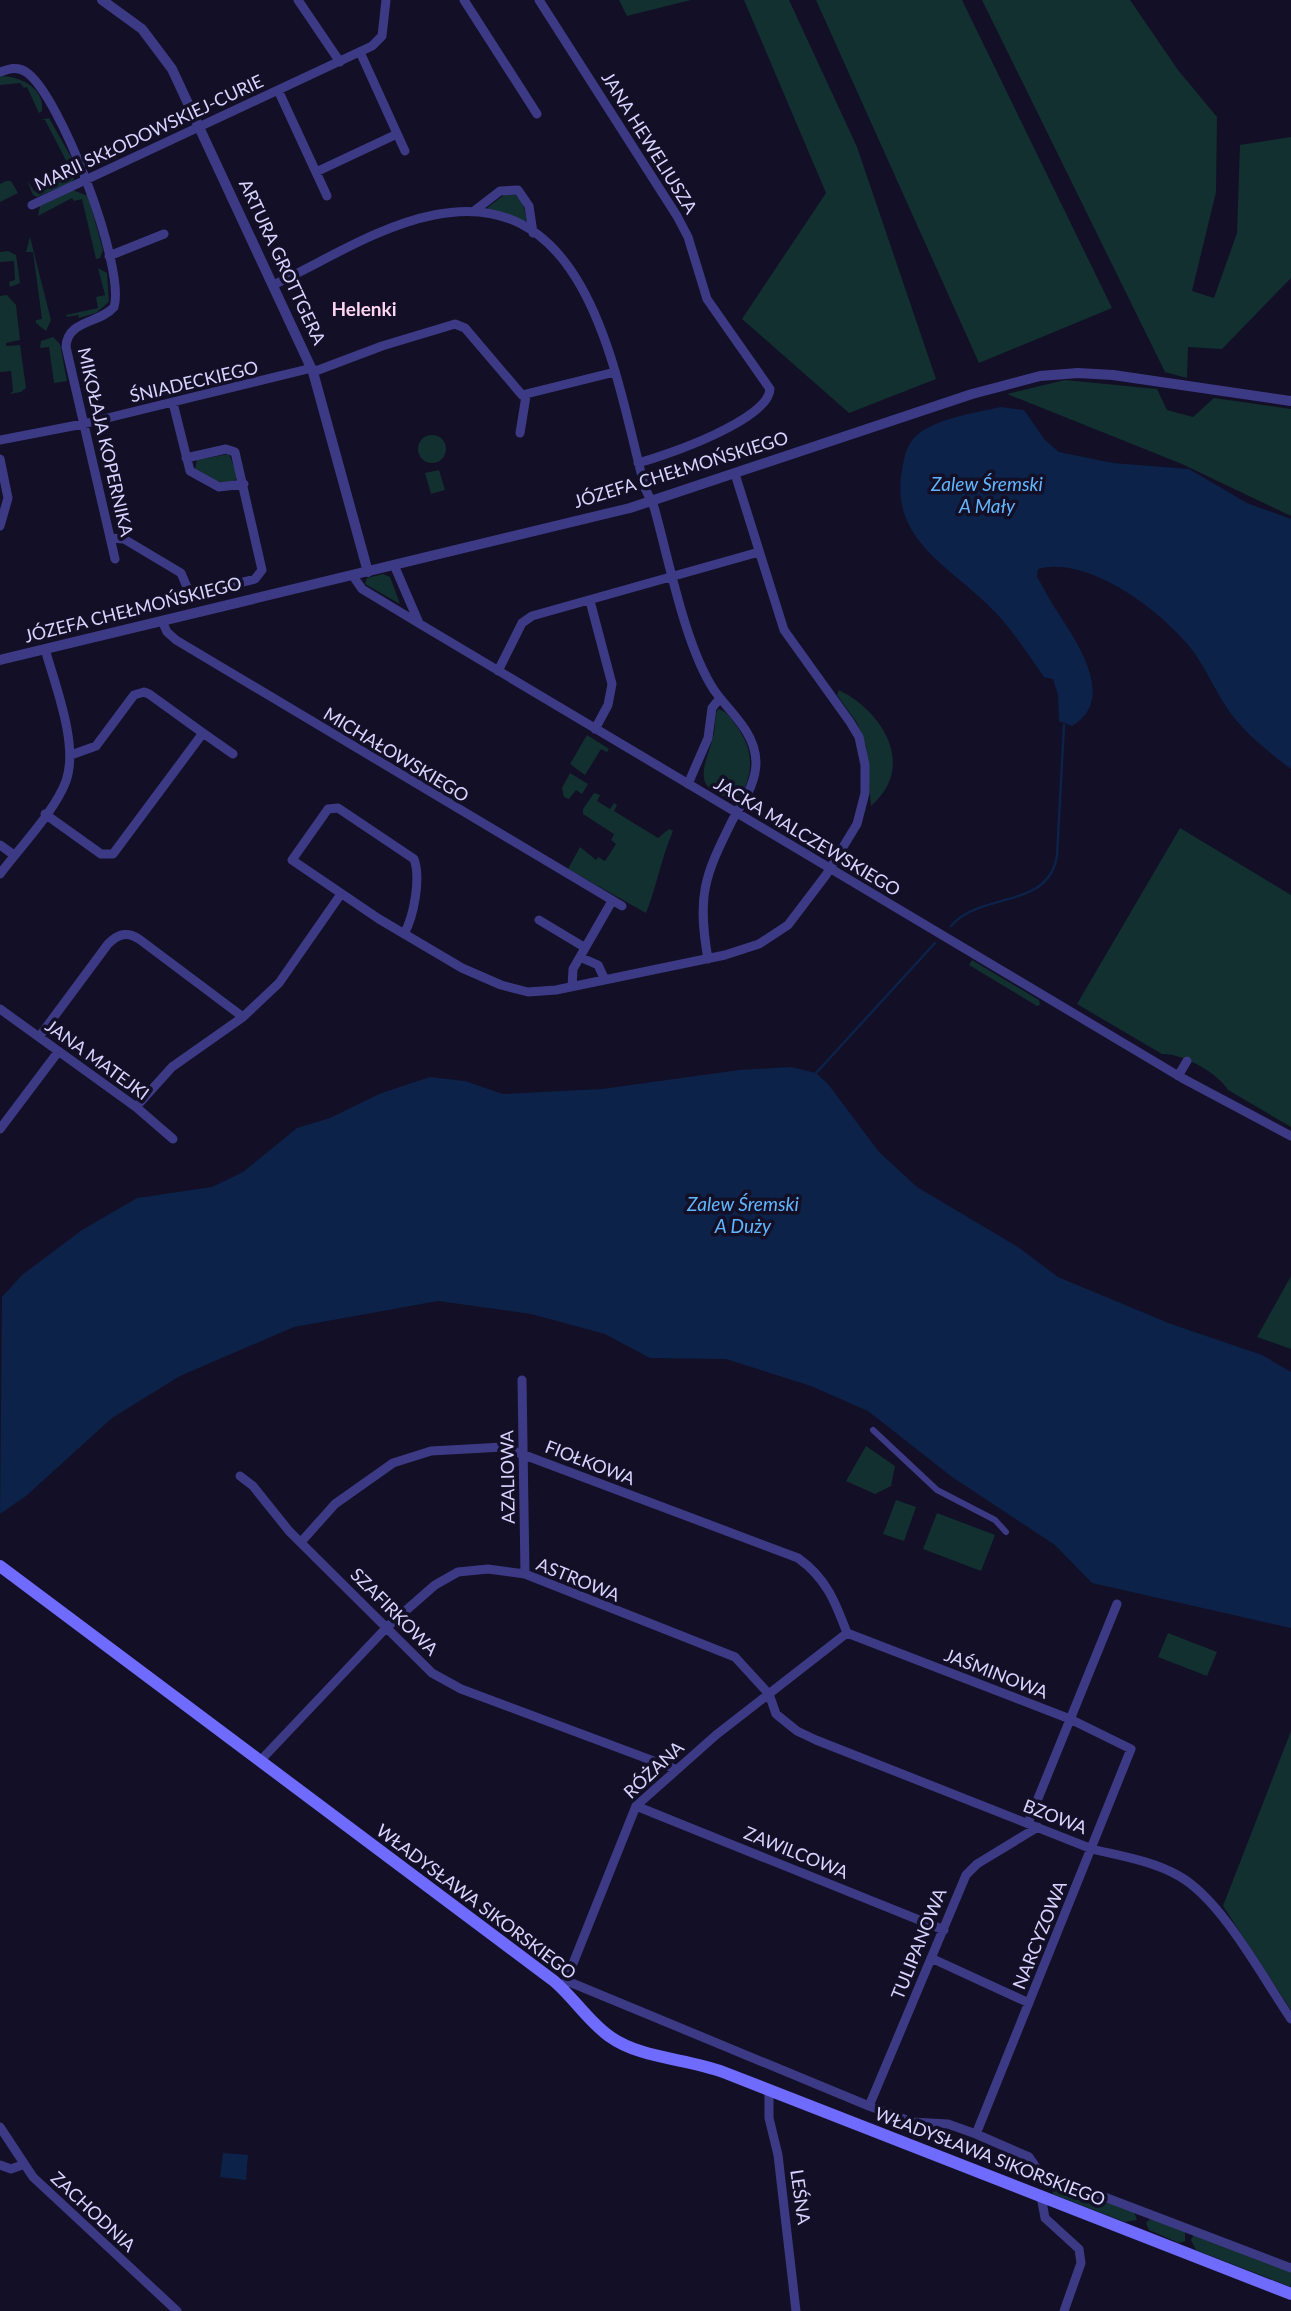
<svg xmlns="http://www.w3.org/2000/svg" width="1291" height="2311" font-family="Lato,sans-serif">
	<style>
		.green { fill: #12302f }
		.water { fill: #0c2248 }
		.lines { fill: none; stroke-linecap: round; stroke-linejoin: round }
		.stream { stroke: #0c2248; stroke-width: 2.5 }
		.pedestrian { stroke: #3d3a85; stroke-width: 6 }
		.minor { stroke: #3d3a85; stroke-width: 9 }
		.tertiary { stroke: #3d3a85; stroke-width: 10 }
		.secondary { stroke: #6f6bff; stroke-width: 12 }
		.labels { text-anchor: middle; stroke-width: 7; stroke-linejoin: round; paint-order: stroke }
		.street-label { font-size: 18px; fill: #d9d4ff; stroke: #130f26 }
		.neighbourhood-label { font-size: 19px; font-weight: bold; fill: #ffd6f0; stroke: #130f26 }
		.water-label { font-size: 19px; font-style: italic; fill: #62b6ff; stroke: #130f26 }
	</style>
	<rect width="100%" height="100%" fill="#130f26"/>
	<path class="green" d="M619,0H691L627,16Z
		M744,0H789L857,147L936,379L849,413L742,319L826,193Z
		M816,0H962L1112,308L979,363Z
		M982,0H1130L1178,70L1217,117L1216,192L1192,291L1214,298L1237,233L1240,145L1291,137V278L1222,349L1188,347L1187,378L1165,372Z
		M0,76C20,76 45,88 42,111L39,113L27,87L24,88L20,83L0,85Z
		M49,118L79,171L72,182L37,197L33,195L27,180L34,191L41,193L72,172L45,120H41Z
		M6,181H11L18,193L0,202V184Z
		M73,190L88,196L103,250L100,258L96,259L82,199L74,201L72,198L38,216L40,206Z
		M514,194L523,203L527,222L487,208L504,195Z
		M30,237L51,320L46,331L36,323V320L42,319L33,252H26Z
		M8,251L16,255L20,283L10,287L9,282L15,280L14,261L0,262V252Z
		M98,268L107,273L109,302L96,313L79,318L78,315L67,317L66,315L98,308L96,297L105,295Z
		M7,295L16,305L20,340L6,343V346L20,345L26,388L21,392L10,394L13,391L11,371L0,372V296Z
		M53,337L60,344L67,381L54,383L49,347L40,348L41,341Z
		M1065,380L1157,389L1167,410L1193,417L1214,398L1291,409V516L1182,464L1007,394Z
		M418 449a14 14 0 1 1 28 0a14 14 0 1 1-28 0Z
		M229,454L238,477C225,491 208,476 195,469L197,460Z
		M439,470L445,490L431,494L425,473Z
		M383,574L390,577L400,604L365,584L367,578Z
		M839,690C883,712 917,766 871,806L866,746L857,723L837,695Z
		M718,709C726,711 730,717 735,724C752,746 755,768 742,794L731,798C689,788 706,765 713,737C716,727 714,717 718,709Z
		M587,735L609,749L607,752L601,749L585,775L570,764Z
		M570,773L588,784L582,794L576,790L569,799L564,797L562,788Z
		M594,793L600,795L597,801L610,809L614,803L617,805L614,811L658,838L669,829L673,831C661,858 657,886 646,913L568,869L580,847L596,860L598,857L605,861L616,844L611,840L614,834L583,814V809Z
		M1180,828L1291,895V1127L1228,1090C1218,1073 1182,1053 1162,1054L1077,1004Z
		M972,960L1039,1000L1040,1005L1037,1006L969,965Z
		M1291,1276V1349L1257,1337Z
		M866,1446L895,1466L891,1486L875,1494L846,1481Z
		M896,1500L916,1507L904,1541L883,1534Z
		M937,1513L995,1535L981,1571L923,1549Z
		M1168,1633L1217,1652L1207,1676L1158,1657Z
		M1291,1731V2010L1223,1906Z
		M1053,2181L1134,2212L1137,2220L1125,2222L1053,2194Z
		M1150,2219L1185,2230V2241L1179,2243L1149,2230L1146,2223Z
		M1194,2234L1291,2271V2287L1196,2250L1191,2240Z"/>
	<path class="water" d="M1001,407L1024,410L1045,440L1059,452L1113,463L1189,469L1247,503L1291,519V769C1271,754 1251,738 1235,719C1218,698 1209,673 1193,651C1164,613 1089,555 1038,569L1037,577C1043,586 1047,596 1053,605C1072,635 1120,698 1072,726L1059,721L1058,695L1053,679L1044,677C1029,656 1014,632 996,613C953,567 889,542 902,470C904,458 906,445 916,436C936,418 975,413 1001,407Z
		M791,1067L816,1073L828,1084L879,1152L917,1187L1018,1247L1058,1277L1171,1324L1262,1355L1291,1372V1628L1092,1583L1055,1545L952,1477L868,1411L811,1386L726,1359L650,1358L605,1334L531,1314L438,1301L294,1327L180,1376L112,1418L26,1496L0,1514L2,1297L22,1275L82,1230L137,1198L212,1187L243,1172L297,1128L330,1118L379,1094L430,1077L465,1081L503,1094L602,1089L739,1070Z
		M223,2153L248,2155L246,2180L220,2177Z"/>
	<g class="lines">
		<path class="stream" d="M951,926C981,891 1048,910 1057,856L1064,725
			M816,1073L935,943"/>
		<path class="pedestrian" d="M873,1430L937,1490L995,1520L1006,1532"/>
		<path class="minor" d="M298,0L340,62
			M464,0L537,114
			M539,0L677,216L688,237L707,299L770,389C769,420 665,456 638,463
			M360,52L405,151
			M0,72C9,69 17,66 26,72C60,94 126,268 114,307C99,324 67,320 66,347L115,559
			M278,90L327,196
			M316,172L397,134
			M32,205L372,46L382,36L386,0
			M474,211L500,191L518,190L529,206L533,233
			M109,256L164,234
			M273,285C325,261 378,226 434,215C592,182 616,382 645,488L654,507C669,560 685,646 714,690C730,713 755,731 756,762C756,785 742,802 732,821C704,877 697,896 708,959
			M313,372L382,346L455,324L465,328L522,395L615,372
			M173,403L190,471L219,487L244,484
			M520,433L526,396
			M0,440L83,424L312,368
			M0,459L8,498L0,526
			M110,538L124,539L181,573L190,594
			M394,565L419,623
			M353,576L362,589L420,624L1182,1078L1291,1136
			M170,600L255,579L262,570L235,452L226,449L186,458
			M590,601L612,684L608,705L595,729
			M162,621L167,632L176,640L622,906
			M498,671L522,623L532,616L759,552
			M203,733L233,754
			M688,784L708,738L712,708L720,698
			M45,814L101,854H113L203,733L149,694L144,692L134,695L96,746L71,755
			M0,845L14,855
			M0,874C20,847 55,811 66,781C79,745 55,685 45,649
			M539,920L584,947
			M404,934C414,916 421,878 414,859L338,808L328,809L292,860L379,919L462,968L501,985L528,992L556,990L725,955L759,944L788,925L826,875L857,824L865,793V765L859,737L850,722L784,630L735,474
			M582,958L598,965L605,980
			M572,987L573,969L612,901
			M0,1009L136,1107L173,1139
			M39,1037L108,944C118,934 127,931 139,939L243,1017
			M1178,1076L1187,1061
			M136,1107L172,1067L243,1017L279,983L341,894
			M0,1129L58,1052
			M522,1380L525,1574
			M240,1476L253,1486L289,1531L432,1673L461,1689L675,1769
			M301,1542L335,1504L393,1463L431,1451L503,1447L798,1558C826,1578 835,1601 847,1633
			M847,1633L1070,1719L1131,1749L976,2134
			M260,1761L387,1627L435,1585L458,1572L488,1569L525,1574L735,1657L769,1694L776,1714L797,1731L816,1740L1092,1849C1121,1856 1153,1861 1179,1876C1222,1900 1263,1978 1291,2019
			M636,1806L944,1930
			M1028,1823L1117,1604
			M931,1958L1029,2003
			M567,1981L869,2106L912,2122L948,2124L976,2134L1029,2157L1038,2170L1052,2177L1291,2268
			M564,1986L636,1806L716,1735L847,1633
			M769,2089V2118L778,2155L796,2311
			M869,2106L966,1875L977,1864L1038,1827
			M0,2127L33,2177L177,2311
			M0,2165L11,2169L22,2165
			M1041,2196L1045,2218L1079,2249L1081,2263L1064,2311"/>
		<path class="tertiary" d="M102,0L142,29L172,69L313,372L368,572
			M0,660L630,508L972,394L1040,376L1078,373L1113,375L1291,401"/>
		<path class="secondary" d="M0,1566L554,1981C574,1998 588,2021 609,2036C641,2059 686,2058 723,2072L1291,2294"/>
	</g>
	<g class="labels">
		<g class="street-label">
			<text transform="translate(149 133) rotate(-25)" y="6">MARII SKŁODOWSKIEJ-CURIE</text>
			<text transform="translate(649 143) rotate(58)" y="6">JANA HEWELIUSZA</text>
			<text transform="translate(282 262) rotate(65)" y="6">ARTURA GROTTGERA</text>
			<text transform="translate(194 382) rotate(-13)" y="6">ŚNIADECKIEGO</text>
			<text transform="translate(105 442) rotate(77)" y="6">MIKOŁAJA KOPERNIKA</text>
			<text transform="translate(681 470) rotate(-17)" y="6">JÓZEFA CHEŁMOŃSKIEGO</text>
			<text transform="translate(133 610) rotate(-14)" y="6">JÓZEFA CHEŁMOŃSKIEGO</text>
			<text transform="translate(396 755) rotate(31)" y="6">MICHAŁOWSKIEGO</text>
			<text transform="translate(807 837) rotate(31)" y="6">JACKA MALCZEWSKIEGO</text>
			<text transform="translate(97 1060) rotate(36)" y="6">JANA MATEJKI</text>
			<text transform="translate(590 1463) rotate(21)" y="6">FIOŁKOWA</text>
			<text transform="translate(508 1477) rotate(-91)" y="6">AZALIOWA</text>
			<text transform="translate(578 1580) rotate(22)" y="6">ASTROWA</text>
			<text transform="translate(394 1612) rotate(45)" y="6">SZAFIRKOWA</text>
			<text transform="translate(996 1674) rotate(21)" y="6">JAŚMINOWA</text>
			<text transform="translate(654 1770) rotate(-43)" y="6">RÓŻANA</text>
			<text transform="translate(1055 1817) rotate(21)" y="6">BZOWA</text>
			<text transform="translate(796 1853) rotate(22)" y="6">ZAWILCOWA</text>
			<text transform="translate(476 1902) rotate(37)" y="6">WŁADYSŁAWA SIKORSKIEGO</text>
			<text transform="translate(1040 1935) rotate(-68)" y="6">NARCYZOWA</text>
			<text transform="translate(919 1944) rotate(-68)" y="6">TULIPANOWA</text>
			<text transform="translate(990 2157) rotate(21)" y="6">WŁADYSŁAWA SIKORSKIEGO</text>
			<text transform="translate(800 2197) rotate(82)" y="6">LEŚNA</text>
			<text transform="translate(93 2212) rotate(43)" y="6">ZACHODNIA</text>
		</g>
		<g class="neighbourhood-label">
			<text x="364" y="316">Helenki</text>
		</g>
		<g class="water-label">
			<text x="987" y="491">Zalew Śremski<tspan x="987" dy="22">A Mały</tspan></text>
			<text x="743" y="1211">Zalew Śremski<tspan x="743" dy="22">A Duży</tspan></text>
		</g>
	</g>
</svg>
